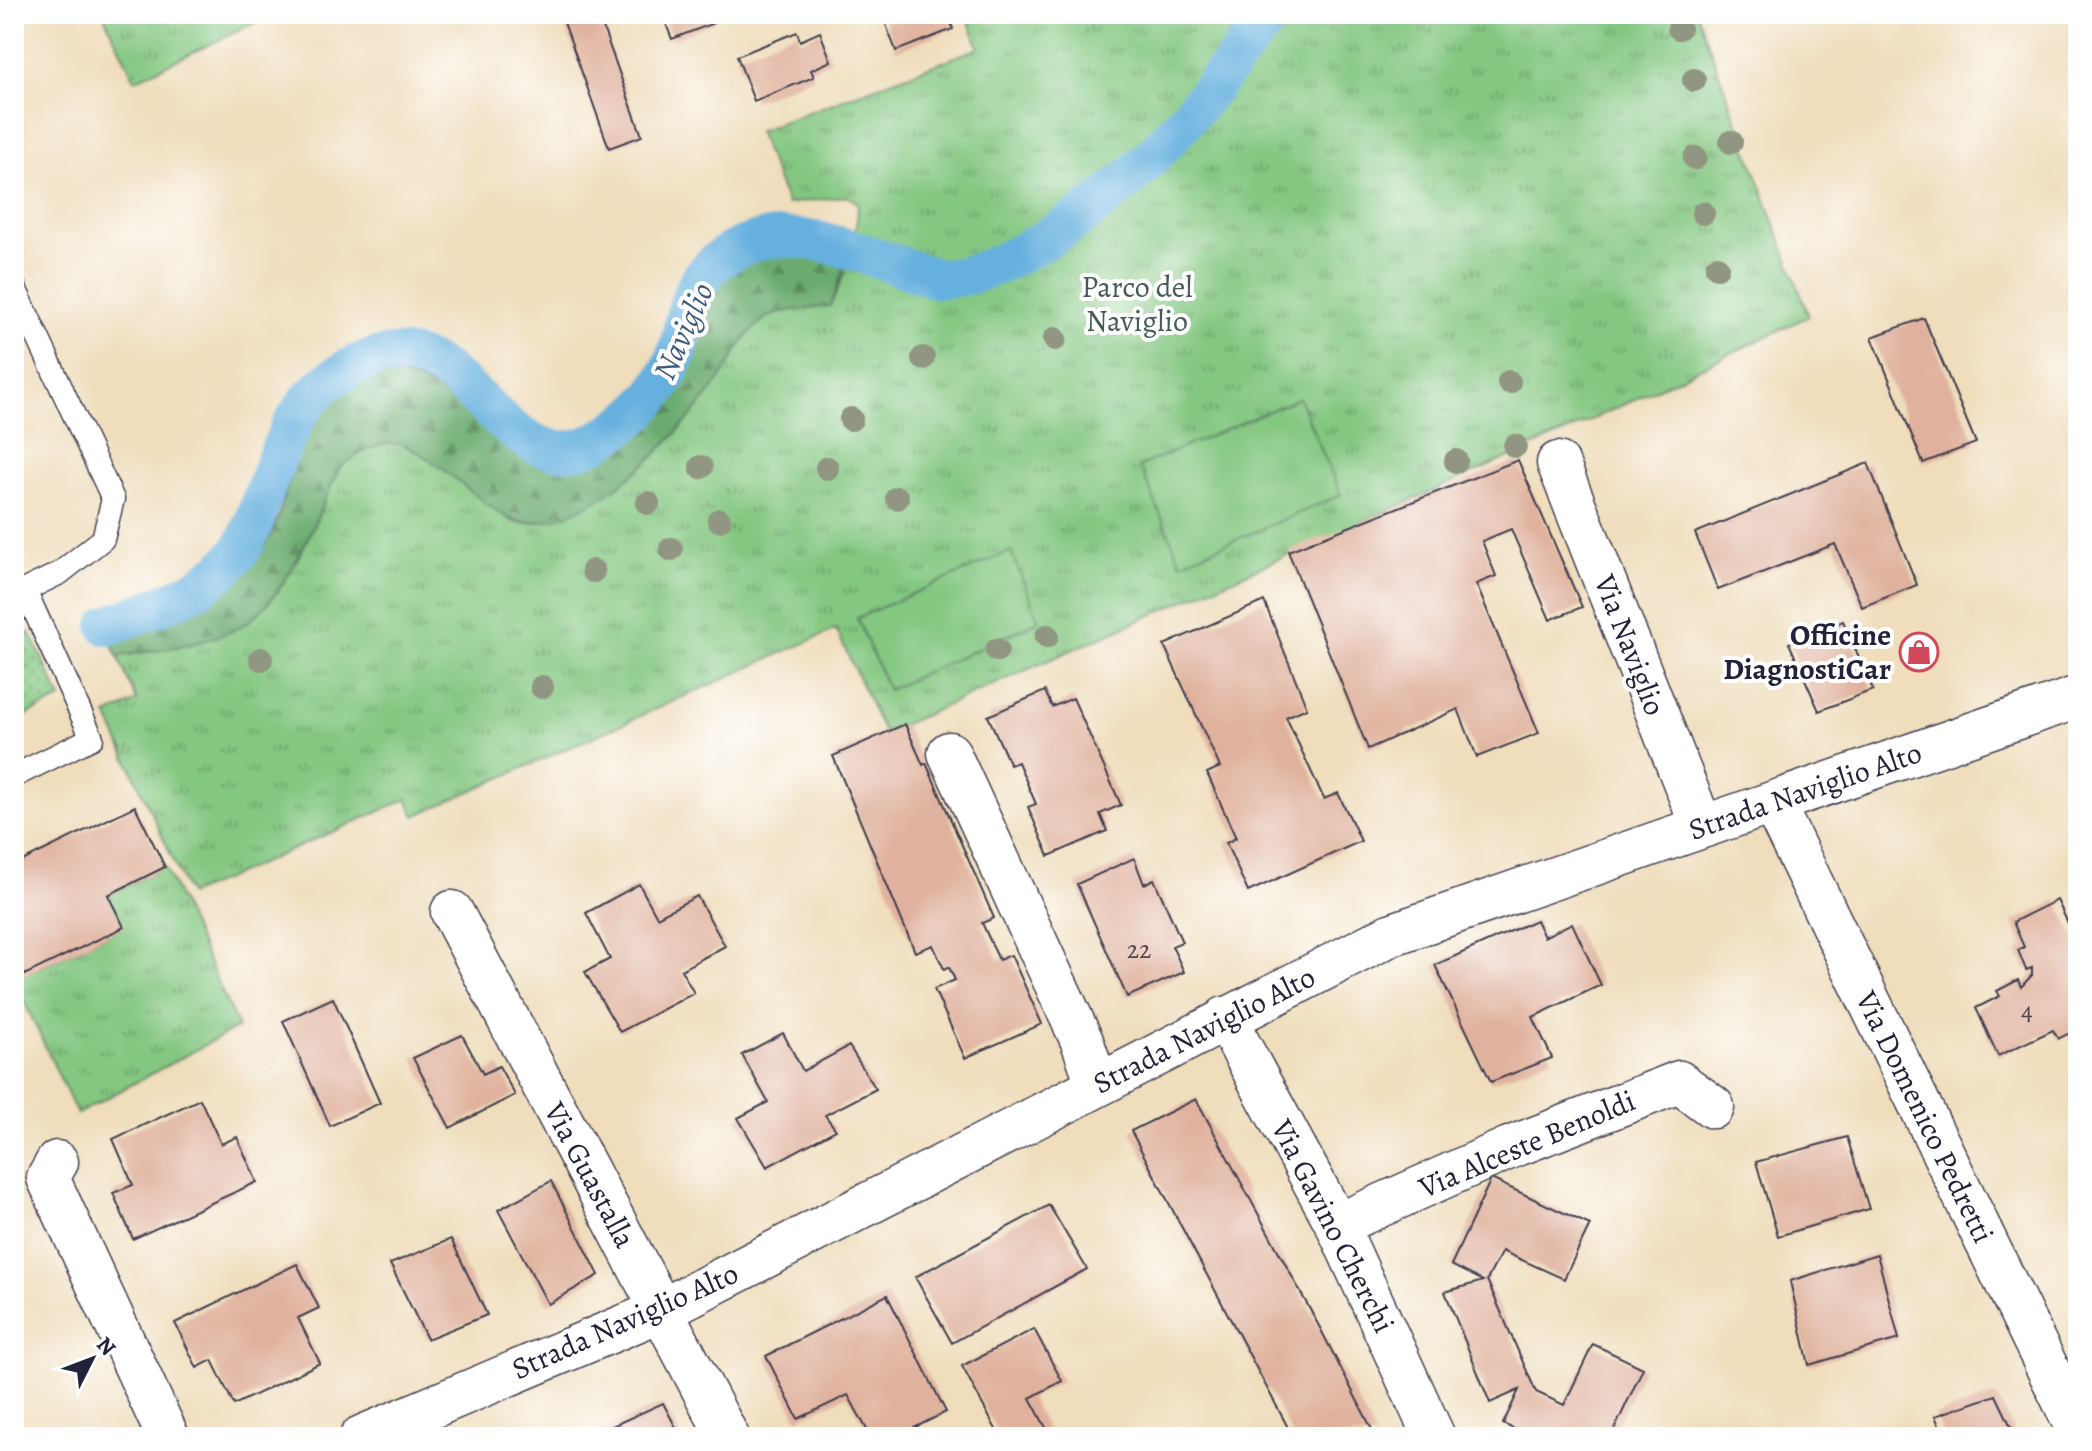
<svg xmlns="http://www.w3.org/2000/svg" width="2092" height="1451" font-family="Alegreya,serif">
	<style>
		.grass { fill: url(#grass-dots); stroke: #53745e; stroke-width: 2 }
		.forest { fill: url(#forest-firs); stroke: #466755; stroke-width: 2 }
		.park { fill: url(#park-tufts); stroke: #53745e; stroke-width: 2 }
		.pitch { fill: #84c781; stroke: #53745e; stroke-width: 2 }
		.lines { fill: none; stroke-linecap: round; stroke-linejoin: round }
		.canal { stroke: #65b0de; stroke-width: 40 }
		.building { fill: #e0b29e }
		.lane-casing { stroke: #413e4e; stroke-width: 25 }
		.street-casing { stroke: #413e4e; stroke-width: 45 }
		.lane { stroke: #fff; stroke-width: 22 }
		.street { stroke: #fff; stroke-width: 42 }
		.tree { fill: #919682 }
		.labels { text-anchor: middle; stroke-width: 8; stroke-linejoin: round; paint-order: stroke }
		.number-label { font-size: 26px; fill: #524654 }
		.park-label { font-size: 30px; fill: #445c54; stroke: #fff }
		.poi-label { font-size: 30px; font-weight: bold; fill: #22223b; stroke: #fff; text-anchor: end }
		.street-label { font-size: 30px; fill: #22223b; stroke: #fff }
		.water-label { font-size: 32px; font-style: italic; fill: #3d5b7c; stroke: #fff }
	</style>
	<defs>
		<pattern id="grass-dots" width="8" height="8" patternUnits="userSpaceOnUse" patternTransform="scale(2)"><rect width="8" height="8" fill="#84c781"/><path d="M2 2h.1M6 6h.1" fill="none" stroke="#6ca16b" stroke-width="1.8" stroke-linecap="round"/></pattern>
		<pattern id="forest-firs" width="22" height="20" patternUnits="userSpaceOnUse" patternTransform="scale(2)"><rect width="22" height="20" fill="#6bac6f"/><path d="M5 1l3.5 6h-7zM16 11l3.5 6h-7z" fill="#588c5c"/></pattern>
		<pattern id="park-tufts" width="24" height="20" patternUnits="userSpaceOnUse" patternTransform="scale(2)"><rect width="24" height="20" fill="#84c781"/><path d="M3 7l-1-3M5 7V3M7 7l1-3M15 17l-1-3M17 17v-4M19 17l1-3" fill="none" stroke="#6ca16b"/></pattern>
	</defs>
	<rect width="100%" height="100%" fill="#fff"/>
	<filter id="ink" filterUnits="userSpaceOnUse"><feTurbulence type="fractalNoise" baseFrequency=".0125" numOctaves="2"/><feDisplacementMap in="SourceGraphic" scale="16" xChannelSelector="R" yChannelSelector="G"/><feConvolveMatrix kernelMatrix="1 2 1 2 8 2 1 2 1" color-interpolation-filters="sRGB"/></filter>
	<filter id="wash" filterUnits="userSpaceOnUse"><feTurbulence type="fractalNoise" baseFrequency=".006" numOctaves="4" result="noise"/><feDisplacementMap in="SourceGraphic" scale="32" xChannelSelector="R" yChannelSelector="G"/><feGaussianBlur stdDeviation="1.8" result="paint"/><feColorMatrix in="noise" values="0 0 0 0 0 0 0 0 0 0 0 0 0 0 0 0 0 1.4 0 .05"/><feComposite in="paint" operator="in"/></filter>
	<g filter="url(#wash)">
		<rect width="100%" height="100%" fill="#efddbb"/>
		<path class="grass" d="M30,632L61,699L14,721V640Z"/>
		<path class="forest" d="M780,245L824,252L845,263L831,306C812,309 780,309 765,319C743,334 733,361 718,382C677,438 574,553 499,514L339,469C316,516 289,597 243,625C208,646 157,649 118,657L107,632C160,620 228,603 260,554C300,495 283,410 364,380C461,344 496,511 604,456C618,448 632,441 644,429C665,408 684,383 694,354C712,300 714,256 780,245Z"/>
		<path class="park" d="M103,14H266L267,17L135,80Z
			M966,14H1697L1809,316L1566,432L884,733L836,629L415,816L407,799L189,895L107,715L137,701L118,657C157,649 208,646 243,625C290,597 316,516 339,469C356,454 385,436 408,447C444,464 478,503 516,523C594,529 676,440 718,382C733,361 743,334 765,319C780,309 812,309 830,306C845,277 858,235 858,203L847,196L787,204L758,131L979,48Z
			M165,867L238,1027L77,1114L14,980L123,927L108,895Z"/>
		<path class="pitch" d="M1299,398L1341,495L1181,563L1140,466Z
			M1011,551L1039,621L888,690L857,618Z"/>
		<g class="lines">
			<path class="canal" d="M108,626C150,609 203,594 234,558C247,544 252,527 258,509C276,461 290,406 336,376C453,299 484,456 569,450C587,449 603,438 618,428C639,414 658,393 670,370C683,346 682,319 692,295C708,256 751,236 790,238C841,240 888,264 936,278C969,280 999,265 1028,249C1144,187 1190,112 1272,14"/>
		</g>
		<g id="blocks">
			<path class="building" d="M561,14H598L642,136L609,148Z
				M662,14H711L714,23L672,39Z
				M882,14H948L953,29L896,51Z
				M797,32L800,41L820,32L831,61L811,70L814,77L754,101L737,56Z
				M1924,318L1976,443L1923,463L1872,337Z
				M1518,460L1582,607L1550,620L1511,529L1482,541L1496,576L1476,584L1539,733L1477,757L1458,709L1368,749L1288,551Z
				M1868,463L1917,585L1862,607L1835,544L1718,590L1695,533Z
				M1264,601L1307,708L1286,717L1324,799L1338,793L1361,841L1248,892L1226,843L1236,838L1207,773L1220,767L1164,645Z
				M1843,621L1873,690L1819,711L1789,643Z
				M1045,691L1052,707L1073,698L1121,805L1100,814L1107,831L1049,856L1028,807L1036,804L1018,762L1010,765L988,716Z
				M905,724L923,765L926,763L994,918L982,923L999,960L1011,955L1042,1024L965,1058L934,989L955,980L949,967L944,969L933,945L915,952L833,756Z
				M135,806L165,867L108,895L124,927L14,980V865Z
				M1134,858L1144,884L1154,879L1182,942L1172,946L1184,972L1127,997L1077,884Z
				M639,884L657,917L697,896L725,946L681,970L694,993L620,1032L585,972L610,959L586,913Z
				M2057,900L2078,944V1029L2058,1039L2053,1030L1998,1056L1976,1008L2000,996L1997,991L2018,980L2021,987L2032,975V968L2026,970L2018,950L2024,947L2013,922Z
				M1536,920L1544,937L1572,923L1601,985L1533,1017L1552,1058L1491,1082L1435,965Z
				M333,998L380,1103L330,1126L283,1021Z
				M783,1033L803,1071L849,1046L876,1089L825,1115L836,1130L767,1167L738,1118L768,1102L742,1055Z
				M462,1035L483,1074L499,1066L515,1095L450,1128L413,1058Z
				M200,1099L221,1144L237,1137L257,1182L133,1239L113,1193L133,1185L113,1139Z
				M1196,1099L1320,1328L1376,1437H1293L1190,1243L1131,1131Z
				M1847,1137L1869,1209L1778,1236L1756,1162Z
				M1491,1179L1590,1225L1564,1279L1502,1251L1487,1280L1536,1392L1564,1405L1593,1344L1643,1368L1611,1437H1531L1503,1424L1519,1390L1490,1403L1445,1292L1483,1281L1451,1265Z
				M551,1181L599,1275L548,1304L498,1210Z
				M1049,1205L1087,1269L952,1343L915,1277Z
				M451,1239L487,1315L427,1339L390,1264Z
				M1877,1254L1899,1339L1809,1365L1790,1281Z
				M297,1264L319,1308L298,1318L320,1363L234,1405L212,1360L197,1368L175,1323Z
				M887,1295L946,1412L896,1437H871L848,1395L798,1419L766,1356Z
				M1034,1329L1062,1381L1030,1398L1051,1437H1000L962,1366Z
				M1996,1395L2016,1437H1944L1935,1416Z
				M663,1403L681,1437H588Z"/>
		</g>
	</g>
	<g filter="url(#ink)">
		<use href="#blocks" fill-opacity="0" stroke="#413e4e" stroke-width="2"/>
		<g class="lines">
			<g class="lane-casing">
				<path id="lane" d="M14,286L113,499L103,539L60,573L25,590
					M14,596L25,590L92,738L14,776"/>
			</g>
			<g class="street-casing">
				<path id="street" d="M1558,463L1702,827
					M949,753L1082,1041L1097,1084
					M1773,803L2078,1431
					M452,912L728,1437
					M1225,1018L1337,1225L1434,1437
					M57,1162L48,1178L168,1437
					M1337,1225L1509,1148L1679,1082L1713,1107
					M361,1437L662,1310L1390,935L2078,697"/>
			</g>
			<use href="#lane" class="lane"/>
			<use href="#street" class="street"/>
		</g>
		<g class="tree">
			<circle cx="1679" cy="28" r="12"/>
			<circle cx="1694" cy="80" r="12"/>
			<circle cx="1731" cy="142" r="12"/>
			<circle cx="1695" cy="158" r="12"/>
			<circle cx="1703" cy="213" r="12"/>
			<circle cx="1717" cy="267" r="12"/>
			<circle cx="1055" cy="339" r="12"/>
			<circle cx="923" cy="358" r="12"/>
			<circle cx="1509" cy="382" r="12"/>
			<circle cx="851" cy="419" r="12"/>
			<circle cx="1515" cy="446" r="12"/>
			<circle cx="1456" cy="461" r="12"/>
			<circle cx="701" cy="467" r="12"/>
			<circle cx="827" cy="468" r="12"/>
			<circle cx="897" cy="498" r="12"/>
			<circle cx="648" cy="503" r="12"/>
			<circle cx="719" cy="520" r="12"/>
			<circle cx="671" cy="549" r="12"/>
			<circle cx="593" cy="571" r="12"/>
			<circle cx="1047" cy="636" r="12"/>
			<circle cx="997" cy="650" r="12"/>
			<circle cx="261" cy="659" r="12"/>
			<circle cx="542" cy="687" r="12"/>
		</g>
	</g>
	<defs>
		<g id="shop-ring" transform="scale(2)"><circle r="9.5" fill="#fff" stroke="#d1495b" stroke-width="1.5"/><path d="M-5-2.5h2.3a2.7 3.5 0 0 1 5.4 0H5L5.5 6h-11ZM-1.5-2.5h3a1.5 2.3 0 0 0-3 0Z" fill="#d1495b"/></g>
	</defs>
	<g fill-rule="evenodd">
		<use href="#shop-ring" x="1919" y="652"/>
	</g>
	<g class="labels">
		<g class="number-label">
			<text x="1139" y="958">22</text>
			<text x="2027" y="1020">4</text>
		</g>
		<g class="park-label">
			<text x="1137" y="297">Parco del<tspan x="1137" dy="34">Naviglio</tspan></text>
		</g>
		<g class="poi-label">
			<text x="1891" y="645">Officine<tspan x="1891" dy="34">DiagnostiCar</tspan></text>
		</g>
		<g class="street-label">
			<text transform="translate(1630 645) rotate(69)" y="10">Via Naviglio</text>
			<text transform="translate(1805 791) rotate(-19)" y="10">Strada Naviglio Alto</text>
			<text transform="translate(1204 1030) rotate(-27)" y="10">Strada Naviglio Alto</text>
			<text transform="translate(1925 1117) rotate(64)" y="10">Via Domenico Pedretti</text>
			<text transform="translate(1527 1144) rotate(-23)" y="10">Via Alceste Benoldi</text>
			<text transform="translate(590 1175) rotate(62)" y="10">Via Guastalla</text>
			<text transform="translate(1333 1226) rotate(63)" y="10">Via Gavino Cherchi</text>
			<text transform="translate(625 1321) rotate(-24)" y="10">Strada Naviglio Alto</text>
		</g>
		<g class="water-label">
			<text transform="translate(683 331) rotate(-66)" y="11">Naviglio</text>
		</g>
	</g>
	<rect width="2092" height="1451" fill="none" stroke="#fff" stroke-width="48"/>
	<g transform="translate(92 1359) rotate(48)" stroke="#ffffff" stroke-width="6" paint-order="stroke">
	<path d="M0-6L14 30L0 20L-14 30Z" fill="#22223b"/>
	<text y="-12" font-size="22" font-weight="bold" text-anchor="middle" fill="#22223b">N</text>
	</g>
</svg>
